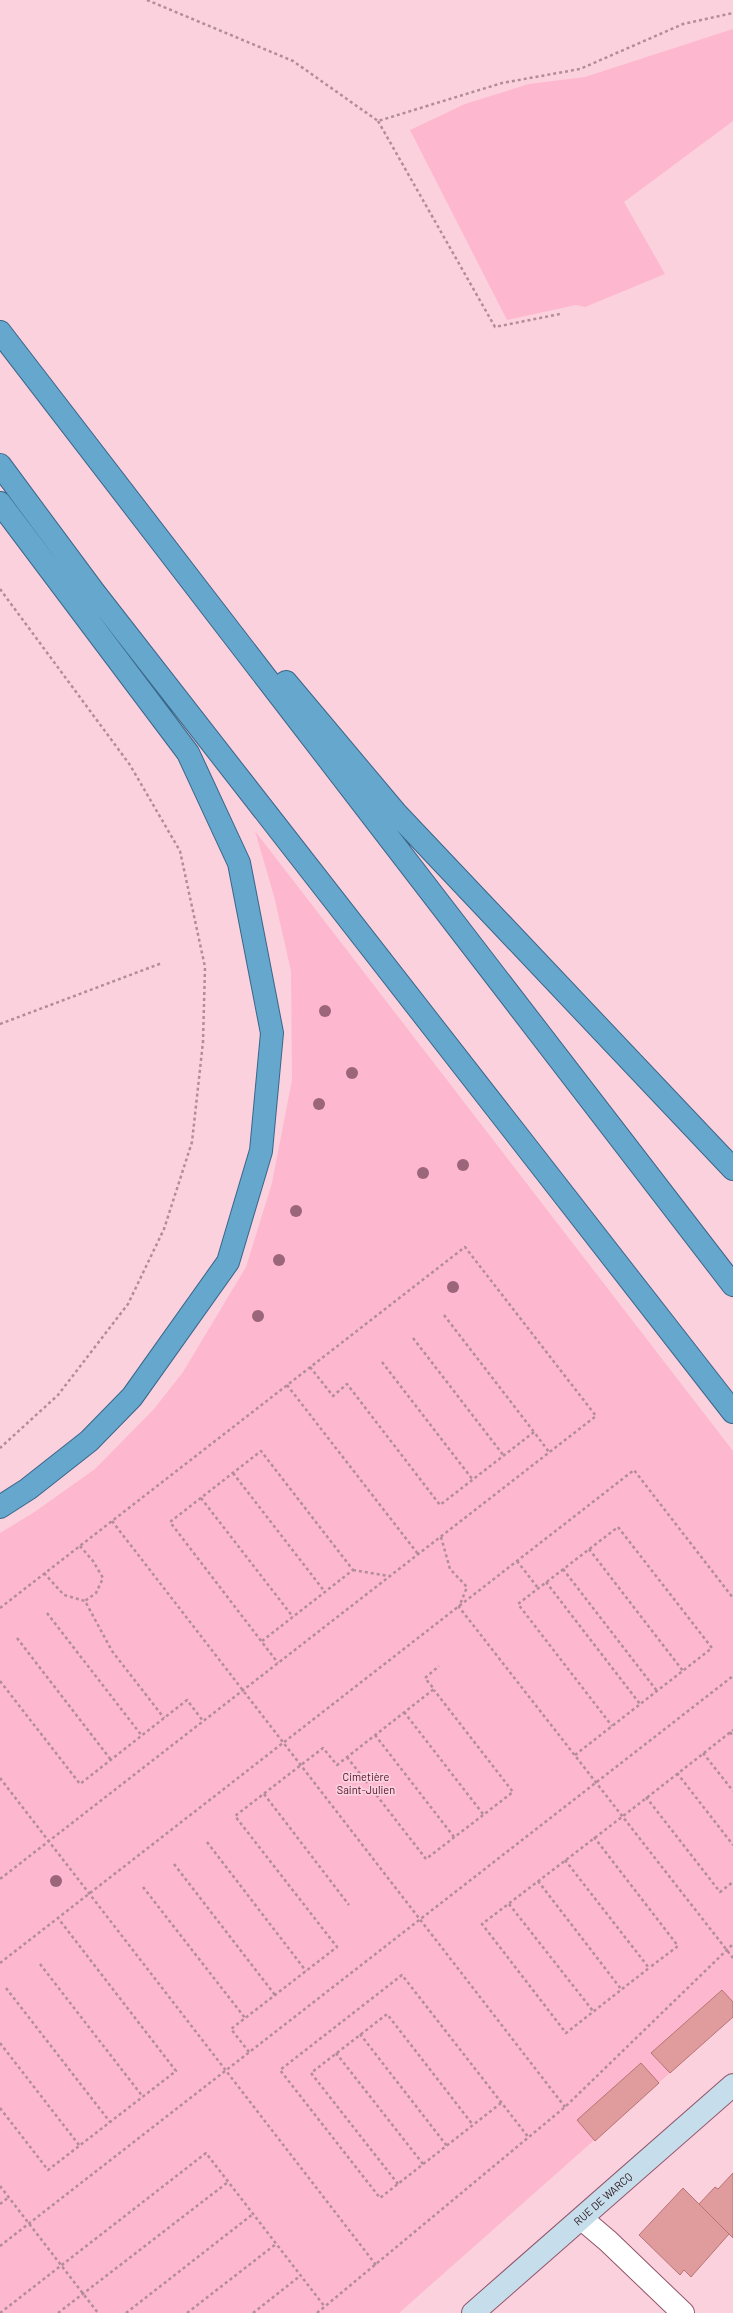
<svg xmlns="http://www.w3.org/2000/svg" width="733" height="2313" font-family="Barlow,sans-serif">
	<style>
		.green { fill: #fdb7ce }
		.building { fill: #e09b9c; stroke: #b77476 }
		.lines { fill: none; stroke-linecap: round; stroke-linejoin: round }
		.minor-casing { stroke: #905469; stroke-width: 24 }
		.secondary-casing { stroke: #905469; stroke-width: 24 }
		.trunk-casing { stroke: #3a6688; stroke-width: 24 }
		.path { stroke: #b28d99; stroke-width: 2.5; stroke-dasharray: 3 3; stroke-linecap: butt }
		.minor { stroke: #fff; stroke-width: 22 }
		.secondary { stroke: #c6deec; stroke-width: 22 }
		.trunk { stroke: #66a7ce; stroke-width: 22 }
		.tree { fill: #9b657a }
		.labels { text-anchor: middle; stroke-width: 3.5; stroke-linejoin: round; paint-order: stroke }
		.park-label { font-size: 11px; fill: #4c0d29; stroke: #fcd1de }
		.street-label { font-size: 11px; fill: #2e151e; stroke: #fcd1de }
	</style>
	<rect width="100%" height="100%" fill="#fcd1de"/>
	<path class="green" d="M733,29V121L624,202L665,274L585,307L576,305L507,320L410,130L465,104L529,84L585,77Z
		M255,831L733,1451V2017L399,2313H0V1533L33,1513L95,1469L154,1409L183,1372L246,1267L272,1183L292,1080L291,971L274,896Z"/>
	<path class="building" d="M722,1990L733,2002V2017L670,2073L651,2053Z
		M641,2063L659,2083L595,2141L577,2120Z
		M733,2173V2238L699,2204L715,2187L718,2189Z
		M683,2188L729,2234L691,2277L684,2270L680,2275L639,2235Z"/>
	<g class="lines">
		<g class="minor-casing">
			<path id="minor" d="M582,2219L608,2241L683,2313"/>
		</g>
		<g class="secondary-casing">
			<g id="secondary">
				<path id="s1" d="M473,2313L733,2085"/>
			</g>
		</g>
		<g class="trunk-casing">
			<path id="trunk" d="M0,332L733,1285
				M0,465L94,592L733,1412
				M0,503L188,753L239,863L272,1033L261,1151L228,1262L132,1397L89,1441L28,1489L0,1507
				M286,682L396,813L733,1169"/>
		</g>
		<path class="path" d="M147,0L293,61L378,121L502,83L580,69L683,24L733,13
			M378,121L495,327L560,314
			M0,589L130,765L180,851L205,967L203,1042L192,1142L164,1229L128,1304L58,1395L0,1448
			M0,1024L162,963
			M444,1315L534,1432
			M413,1338L504,1456
			M382,1362L473,1480
			M310,1367L333,1396L347,1384L440,1505L534,1432L549,1452
			M287,1385L418,1554
			M233,1473L325,1592
			M201,1498L293,1617
			M112,1521L565,2107
			M441,1537L450,1569L467,1587L459,1607L733,1958
			M80,1546L93,1561L103,1578L96,1593L85,1601
			M589,1549L683,1671
			M517,1561L538,1588
			M563,1569L657,1691
			M353,1570L389,1576
			M44,1573L64,1595L85,1601L112,1651L164,1718
			M546,1582L640,1704
			M0,1608L465,1247L596,1416L0,1879
			M47,1613L142,1736
			M17,1638L111,1760
			M262,1641L353,1570L261,1451L170,1522L278,1663
			M0,1681L80,1784L187,1700L203,1721
			M404,1712L483,1814
			M730,1732L733,1736
			M375,1735L454,1837
			M703,1753L733,1791
			M575,1755L712,1648L618,1527L518,1604L612,1726
			M347,1757L426,1859L513,1792L434,1690
			M677,1773L733,1845
			M0,1778L376,2265
			M264,1794L349,1905
			M646,1797L720,1892L733,1882
			M594,1837L678,1946L649,1968
			M207,1842L306,1971
			M565,1860L649,1968L566,2033L482,1924C566,1860 650,1796 733,1730
			M174,1864L275,1995
			M538,1881L621,1989
			M143,1887L245,2018
			M509,1904L593,2011
			M0,1963L634,1470L733,1598
			M40,1964L143,2097
			M6,1988L110,2122
			M360,2034L447,2146
			M0,2043L79,2145
			M249,2052L231,2029L337,1947L235,1816L323,1748L337,1765L434,1689L425,1678L439,1666
			M336,2053L423,2164
			M501,2103L380,2198L280,2070L402,1975L529,2138
			M0,2108L48,2170L176,2071L58,1918
			M398,2184L311,2073L387,2014L473,2125
			M0,2186L98,2313
			M0,2204L9,2197
			M0,2246L733,1676
			M0,2313L206,2153L325,2307
			M58,2313L228,2182
			M126,2313L253,2214
			M187,2313L276,2244
			M253,2313L300,2276
			M317,2313L565,2107L733,1944"/>
		<use href="#minor" class="minor"/>
		<use href="#secondary" class="secondary"/>
		<use href="#trunk" class="trunk"/>
	</g>
	<g class="tree">
		<circle cx="325" cy="1011" r="6"/>
		<circle cx="352" cy="1073" r="6"/>
		<circle cx="319" cy="1104" r="6"/>
		<circle cx="463" cy="1165" r="6"/>
		<circle cx="423" cy="1173" r="6"/>
		<circle cx="296" cy="1211" r="6"/>
		<circle cx="279" cy="1260" r="6"/>
		<circle cx="453" cy="1287" r="6"/>
		<circle cx="258" cy="1316" r="6"/>
		<circle cx="56" cy="1881" r="6"/>
	</g>
	<g class="labels">
		<g class="park-label">
			<text x="366" y="1781">Cimetière<tspan x="366" dy="13">Saint-Julien</tspan></text>
		</g>
		<g class="street-label">
			<text dy="4" stroke="none"><textPath href="#s1" startOffset="173">RUE DE WARCQ</textPath></text>
		</g>
	</g>
</svg>
